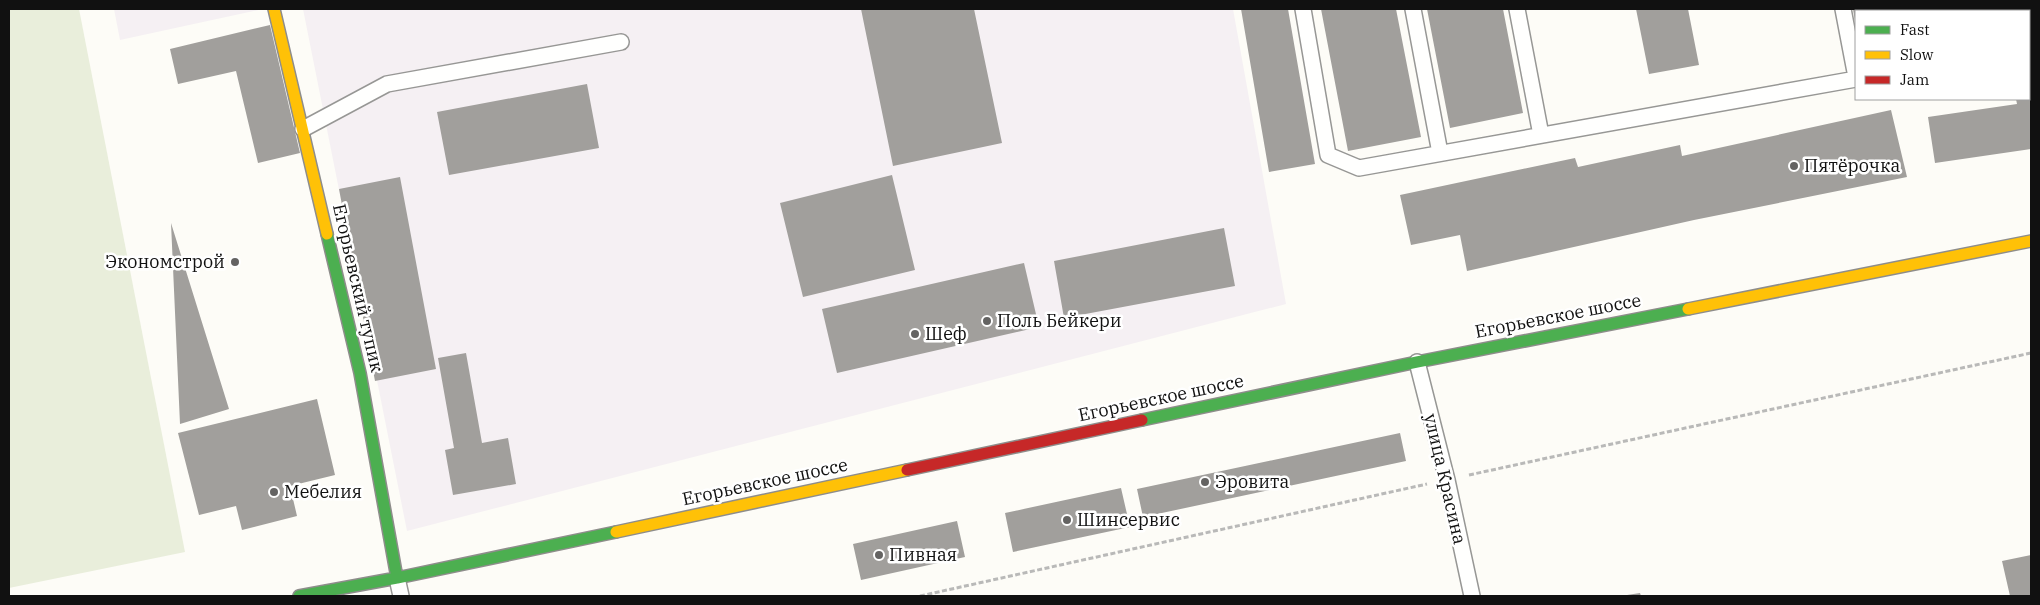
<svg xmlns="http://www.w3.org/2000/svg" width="2040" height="605" font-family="'IBM Plex Serif',serif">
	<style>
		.industrial { fill: #f5f0f3 }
		.cemetery { fill: #e9eedb }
		.building { fill: #a19f9c }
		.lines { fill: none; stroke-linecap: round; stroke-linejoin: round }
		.lane-casing { stroke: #979795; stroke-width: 18 }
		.fast-casing { stroke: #8e8d8b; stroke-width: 14 }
		.slow-casing { stroke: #8e8d8b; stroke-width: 14 }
		.jam-casing { stroke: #8e8d8b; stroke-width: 14 }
		.path { stroke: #b9b9b8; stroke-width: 3; stroke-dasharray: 5 2.5; stroke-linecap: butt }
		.lane { stroke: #fffffe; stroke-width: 15 }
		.fast { stroke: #4caf50; stroke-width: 11 }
		.slow { stroke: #ffc107; stroke-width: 11 }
		.jam { stroke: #c62828; stroke-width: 11 }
		.poi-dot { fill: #646362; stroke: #fff; stroke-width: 2 }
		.labels { text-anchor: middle; stroke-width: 5; stroke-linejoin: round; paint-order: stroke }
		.poi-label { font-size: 18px; fill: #111; stroke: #fff; text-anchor: start }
		.street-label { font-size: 18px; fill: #111; stroke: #fff }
	</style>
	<rect width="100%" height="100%" fill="#fdfcf7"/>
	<path class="industrial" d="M114,9H263L120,40Z
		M303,9H1233L1286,304L407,531Z"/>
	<path class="cemetery" d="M9,9H79L185,552L9,588Z"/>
	<path class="building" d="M861,9H974L1002,143L893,166Z
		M1241,9H1288L1315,164L1269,172Z
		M1321,9H1396L1421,137L1348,151Z
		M1427,9H1503L1523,113L1450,128Z
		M1636,9H1688L1699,65L1649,74Z
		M1853,9H1909V11H1856L1855,21Z
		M2003,9H2031V149L1935,163L1928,117L2017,104L2016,99H2029V11H2004Z
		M270,25L300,153L258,163L236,71L178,84L170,49Z
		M587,84L599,148L449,175L437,112Z
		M1891,110L1907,177L1694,220L1467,271L1460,235L1411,245L1400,195L1575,158L1578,167L1680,145L1682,156Z
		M892,175L915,270L803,297L780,203Z
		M400,177L436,369L375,381L339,189Z
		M171,223L229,409L180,424Z
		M1224,228L1235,286L1064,318L1054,261Z
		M1024,263L1039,327L837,373L822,309Z
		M466,353L482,443L508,438L516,484L453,495L445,450L454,448L438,358Z
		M317,399L335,475L290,486L297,516L242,530L236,506L199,515L178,433Z
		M1400,433L1406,461L1143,517L1137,489Z
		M1121,488L1130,527L1013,552L1005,513Z
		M957,521L965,557L861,580L853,544Z
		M2031,555V596H2010L2002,561Z
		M1640,593L1641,596H1627V595Z"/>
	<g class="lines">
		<g class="lane-casing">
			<path id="lane" d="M1303,9L1328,155L1359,168L1856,79
				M1413,9L1440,153
				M1517,9L1541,135
				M1843,9L1856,77
				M1953,9L1954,11
				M303,129L387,84L621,42
				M1417,362L1447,480L1472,596
				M397,578L401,596"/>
		</g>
		<g class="fast-casing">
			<path id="fast" d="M327,234L360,373L397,578
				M1142,420L1417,362L1688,309
				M299,596L397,578L616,532"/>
		</g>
		<g class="slow-casing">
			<path id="slow" d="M274,9L327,234
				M1688,309L2031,241
				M616,532L907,470"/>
		</g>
		<g class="jam-casing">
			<path id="jam" d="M907,470L1142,420"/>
		</g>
		<path class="path" d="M1469,475L2031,353
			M920,596L1427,484"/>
		<use href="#lane" class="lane"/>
		<use href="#fast" class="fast"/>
		<use href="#slow" class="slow"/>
		<use href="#jam" class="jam"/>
	</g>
	<g class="poi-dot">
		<circle cx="1794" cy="166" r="5"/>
		<circle cx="235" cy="262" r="5"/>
		<circle cx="987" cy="321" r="5"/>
		<circle cx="915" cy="334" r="5"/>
		<circle cx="1205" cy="482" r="5"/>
		<circle cx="274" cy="492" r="5"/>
		<circle cx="1067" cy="520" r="5"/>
		<circle cx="879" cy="555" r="5"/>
	</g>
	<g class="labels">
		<g class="poi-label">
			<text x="1804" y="172">Пятёрочка</text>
			<text x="225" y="268" text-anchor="end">Экономстрой</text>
			<text x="997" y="327">Поль Бейкери</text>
			<text x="925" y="340">Шеф</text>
			<text x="1215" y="488">Эровита</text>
			<text x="284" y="498">Мебелия</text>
			<text x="1077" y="526">Шинсервис</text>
			<text x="889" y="561">Пивная</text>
		</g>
		<g class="street-label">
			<text transform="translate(358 288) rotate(77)" y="6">Егорьевский тупик</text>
			<text transform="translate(1558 316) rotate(-11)" y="6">Егорьевское шоссе</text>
			<text transform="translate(1161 398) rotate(-12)" y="6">Егорьевское шоссе</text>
			<text transform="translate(1445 479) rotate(77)" y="6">улица Красина</text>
			<text transform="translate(765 482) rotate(-12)" y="6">Егорьевское шоссе</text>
		</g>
	</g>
	<rect width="2040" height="605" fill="none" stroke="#111111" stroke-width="20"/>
	<rect x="1855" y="10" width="175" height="90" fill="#ffffff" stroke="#a0a0a0"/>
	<rect x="1865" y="26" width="25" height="8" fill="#4caf50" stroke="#a0a0a0"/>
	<text x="1900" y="35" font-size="15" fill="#111111">Fast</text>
	<rect x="1865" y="51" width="25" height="8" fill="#ffc107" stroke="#a0a0a0"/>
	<text x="1900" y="60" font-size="15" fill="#111111">Slow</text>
	<rect x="1865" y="76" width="25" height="8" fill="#c62828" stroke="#a0a0a0"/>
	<text x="1900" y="85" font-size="15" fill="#111111">Jam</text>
</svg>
